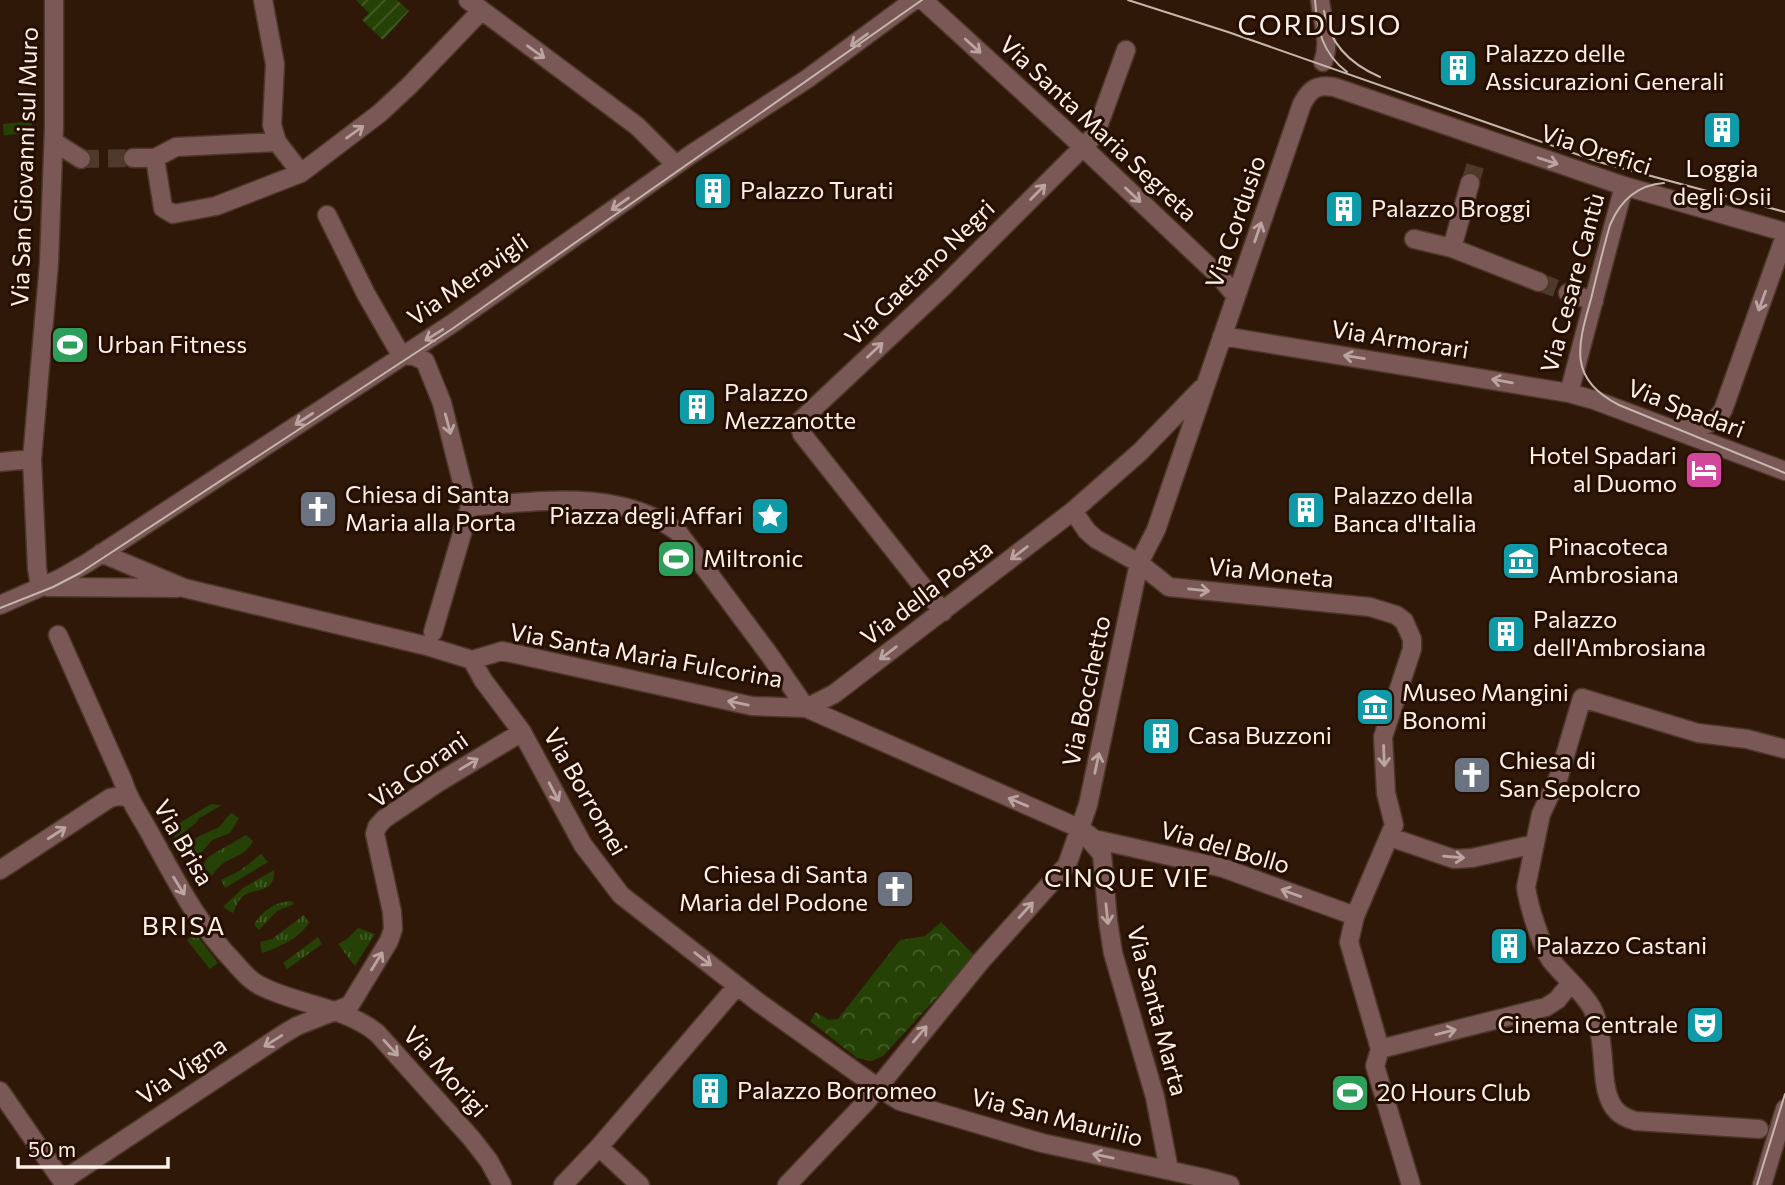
<svg xmlns="http://www.w3.org/2000/svg" width="1785" height="1185" font-family="Commissioner,sans-serif">
	<style>
		.grass { fill: url(#grass-tufts) }
		.park { fill: url(#park-crowns) }
		.garden { fill: url(#garden-furrows) }
		.lines { fill: none; stroke-linecap: round; stroke-linejoin: round }
		.street-tunnel { stroke: #4f392b; stroke-width: 18; stroke-dasharray: 18 9; stroke-linecap: butt }
		.street-casing { stroke: #4d3628; stroke-width: 21 }
		.street { stroke: #795856; stroke-width: 18 }
		.tram { stroke: #c6b6ac; stroke-width: 2 }
		.oneway { stroke: #bca4a0 }
		.labels { text-anchor: middle; stroke-width: 6; stroke-linejoin: round; paint-order: stroke }
		.poi-label { font-size: 24px; fill: #fef1e9; stroke: #260f02; text-anchor: start }
		.street-label { font-size: 24px; fill: #fef1e9; stroke: #260f02 }
		.neighbourhood-label { font-size: 26px; letter-spacing: 2px; fill: #fef1e9; stroke: #260f02 }
		.quarter-label { font-size: 28px; letter-spacing: 2px; fill: #fef1e9; stroke: #260f02 }
	</style>
	<defs>
		<pattern id="grass-tufts" width="24" height="20" patternUnits="userSpaceOnUse" patternTransform="scale(1.75)"><rect width="24" height="20" fill="#254105"/><path d="M3 7l-1-3M5 7V3M7 7l1-3M15 17l-1-3M17 17v-4M19 17l1-3" fill="none" stroke="#465d29"/></pattern>
		<pattern id="park-crowns" width="20" height="18" patternUnits="userSpaceOnUse" patternTransform="scale(1.75)"><rect width="20" height="18" fill="#254105"/><path d="M2 6a3 3 0 1 1 6 0M12 15a3 3 0 1 1 6 0" fill="none" stroke="#465d29"/></pattern>
		<pattern id="garden-furrows" width="10" height="10" patternUnits="userSpaceOnUse" patternTransform="scale(1.75)"><rect width="10" height="10" fill="#254105"/><path d="M-1 1l2-2M0 10L10 0M9 11l2-2" fill="none" stroke="#465d29"/></pattern>
	</defs>
	<rect width="100%" height="100%" fill="#301809"/>
	<path class="grass" d="M32,121V133L4,135L3,124Z
		M211,804L222,805L198,819L196,823L176,838L168,830Z
		M231,813L239,818L230,833L212,840L197,858L186,848L191,840L219,827Z
		M246,835L253,841C242,862 226,853 212,876L203,866L208,857Z
		M261,854L268,862L225,888L221,880L241,870Z
		M274,870C276,895 252,887 242,897C238,901 235,908 233,913L223,907L243,888Z
		M292,901L294,904L277,911L259,930L254,924C264,910 274,902 292,901Z
		M304,915L309,923C298,939 280,947 262,953L260,942L272,939Z
		M358,928L375,934L355,966L338,944L347,939Z
		M195,933L218,963L210,969L187,940Z
		M318,937L322,944L287,969L283,963Z"/>
	<path class="park" d="M941,922L975,956L883,1056L871,1061L857,1058L810,1021L816,1012L829,1020L838,1019L900,940L925,936Z"/>
	<path class="garden" d="M356,0H397L409,11L383,40L362,20L369,13Z"/>
	<g class="lines">
		<path class="street-tunnel" d="M81,159L133,158
			M1470,183L1478,157
			M1539,282L1568,293"/>
		<g class="street-casing">
			<path id="street" d="M263,0L275,64L272,125L277,142L301,173
				M468,0L637,126L676,165
				M923,0L1067,132L1219,276L1236,296
				M1320,0C1322,21 1331,42 1323,62
				M54,142L81,159
				M133,158H155L176,147L277,142
				M155,158L163,208L173,214L216,206L301,173L380,113L410,85L481,11
				M327,215L366,294L401,355
				M1414,239L1452,248L1539,282
				M1452,248L1470,183
				M1568,293L1594,301
				M1222,336L1569,393L1594,400L1785,471
				M401,355L414,356L425,361L442,403L465,494L471,503L433,632
				M1569,393L1624,186
				M1676,429C1695,430 1713,426 1723,410L1785,236
				M0,462L32,459
				M471,503L477,506C544,501 621,489 678,532L771,657L806,708
				M1073,511L1087,531L1096,539L1139,563L1169,587L1370,607L1396,615L1404,621L1412,639V649L1383,737L1386,793L1394,825L1355,916L1349,942L1380,1049L1375,1066L1411,1185
				M101,553L184,588L427,646L472,660
				M40,587L37,568L32,459L49,263L54,127V0
				M47,587L177,588
				M0,605L59,579L87,563L453,323L693,153L807,79L914,0
				M943,612L802,434L799,422L944,286L1095,135L1126,50
				M58,635L123,781C128,799 138,812 147,828C174,876 196,923 235,963C242,971 249,980 259,985C296,1005 344,1006 377,1033L472,1139L489,1161L502,1185
				M472,660L483,680L522,732L583,845L621,895L758,1002L877,1087L900,1101L1042,1143L1204,1178L1230,1185
				M472,660L502,651L752,706L806,708L1081,829L1094,839L1223,868L1355,916
				M806,708L834,694L1073,511L1140,452L1202,388
				M1085,835L1102,854L1108,921L1113,953L1155,1097L1169,1170
				M1390,837L1454,859L1472,858L1526,846L1533,847
				M0,870L110,798L119,796L127,797
				M1380,1049L1546,1007L1557,1000L1571,983
				M0,1091L65,1185
				M1759,1129L1636,1121C1615,1116 1608,1103 1605,1082C1602,1059 1603,1030 1592,1008C1581,989 1563,976 1550,959C1541,945 1528,904 1526,887L1541,814L1559,776L1582,698L1698,733L1747,739L1785,749
				M599,1147L640,1185
				M62,1181L282,1035L297,1026L350,1005L389,941L393,929L392,912L375,834L377,827L384,819L439,782L522,732
				M563,1185L599,1147L737,986
				M787,1185L866,1102L981,961L1067,865L1088,805L1139,563L1156,530L1302,104C1310,89 1317,84 1334,87L1624,186L1785,232
				M1762,1185L1785,1109"/>
		</g>
		<use href="#street" class="street"/>
		<path class="tram" d="M1128,0L1228,32L1599,162L1785,212
			M1315,0C1317,29 1322,53 1347,72
			M1324,11C1329,44 1350,64 1380,77
			M1664,183C1637,185 1620,201 1610,225C1603,249 1597,274 1591,299C1578,345 1567,379 1619,405L1785,473
			M0,608L53,587L80,573L452,329L922,0
			M1757,1185L1785,1094"/>
	</g>
	<defs><path id="oneway-shaft" d="M-6 0H5M1.5-3L5.5 0L1.5 3" fill="none" stroke-width="1.6" stroke-linecap="round" stroke-linejoin="round" transform="scale(1.75)"/></defs>
	<g class="oneway">
		<use href="#oneway-shaft" transform="translate(859 40) rotate(144)"/>
		<use href="#oneway-shaft" transform="translate(973 46) rotate(42)"/>
		<use href="#oneway-shaft" transform="translate(536 52) rotate(36)"/>
		<use href="#oneway-shaft" transform="translate(355 132) rotate(-36)"/>
		<use href="#oneway-shaft" transform="translate(1548 161) rotate(18)"/>
		<use href="#oneway-shaft" transform="translate(1038 192) rotate(-45)"/>
		<use href="#oneway-shaft" transform="translate(1133 195) rotate(43)"/>
		<use href="#oneway-shaft" transform="translate(620 204) rotate(145)"/>
		<use href="#oneway-shaft" transform="translate(1258 232) rotate(-71)"/>
		<use href="#oneway-shaft" transform="translate(1762 301) rotate(110)"/>
		<use href="#oneway-shaft" transform="translate(434 335) rotate(148)"/>
		<use href="#oneway-shaft" transform="translate(875 350) rotate(-43)"/>
		<use href="#oneway-shaft" transform="translate(1354 357) rotate(-171)"/>
		<use href="#oneway-shaft" transform="translate(1502 381) rotate(-170)"/>
		<use href="#oneway-shaft" transform="translate(304 419) rotate(147)"/>
		<use href="#oneway-shaft" transform="translate(448 424) rotate(75)"/>
		<use href="#oneway-shaft" transform="translate(1019 553) rotate(142)"/>
		<use href="#oneway-shaft" transform="translate(1199 590) rotate(6)"/>
		<use href="#oneway-shaft" transform="translate(888 653) rotate(143)"/>
		<use href="#oneway-shaft" transform="translate(738 703) rotate(-168)"/>
		<use href="#oneway-shaft" transform="translate(1384 756) rotate(88)"/>
		<use href="#oneway-shaft" transform="translate(1097 763) rotate(-78)"/>
		<use href="#oneway-shaft" transform="translate(469 764) rotate(-31)"/>
		<use href="#oneway-shaft" transform="translate(554 792) rotate(62)"/>
		<use href="#oneway-shaft" transform="translate(1018 802) rotate(-157)"/>
		<use href="#oneway-shaft" transform="translate(57 833) rotate(-33)"/>
		<use href="#oneway-shaft" transform="translate(1454 857) rotate(5)"/>
		<use href="#oneway-shaft" transform="translate(179 886) rotate(58)"/>
		<use href="#oneway-shaft" transform="translate(1291 893) rotate(-160)"/>
		<use href="#oneway-shaft" transform="translate(1026 910) rotate(-48)"/>
		<use href="#oneway-shaft" transform="translate(1107 914) rotate(84)"/>
		<use href="#oneway-shaft" transform="translate(703 959) rotate(38)"/>
		<use href="#oneway-shaft" transform="translate(377 961) rotate(-58)"/>
		<use href="#oneway-shaft" transform="translate(1446 1032) rotate(-14)"/>
		<use href="#oneway-shaft" transform="translate(920 1034) rotate(-50)"/>
		<use href="#oneway-shaft" transform="translate(273 1041) rotate(148)"/>
		<use href="#oneway-shaft" transform="translate(391 1048) rotate(47)"/>
		<use href="#oneway-shaft" transform="translate(1103 1156) rotate(-168)"/>
	</g>
	<defs>
		<g id="building-square" transform="scale(2.0125)"><rect x="-9" y="-9" width="18" height="18" rx="4" fill="#0f9aa8" stroke="#260f02"/><path d="M-4-6H4V6H1V3H-1V6H-4ZM-2.5-4.3h1.7v1.8h-1.7ZM.8-4.3h1.7v1.8H.8ZM-2.5-1h1.7V.8h-1.7ZM.8-1h1.7V.8H.8Z" fill="#fff"/></g>
		<g id="stadium-square" transform="scale(2.0125)"><rect x="-9" y="-9" width="18" height="18" rx="4" fill="#2e9e5b" stroke="#260f02"/><path d="M0-5a6.5 5 0 1 0 0 10a6.5 5 0 1 0 0-10ZM-3.5-1.8h7v3.6h-7Z" fill="#fff"/></g>
		<g id="hotel-square" transform="scale(2.0125)"><rect x="-9" y="-9" width="18" height="18" rx="4" fill="#d1479c" stroke="#260f02"/><path d="M-6-4.5h1.5V1H6V5H4.5V3h-9V5H-6ZM-4 0a1.8 1.8 0 1 1 3.6 0ZM.5 0V-2.5h3Q6-2.5 6 0Z" fill="#fff"/></g>
		<g id="church-square" transform="scale(2.0125)"><rect x="-9" y="-9" width="18" height="18" rx="4" fill="#6b7280" stroke="#260f02"/><path d="M-1.2-6h2.4v3.5h3.3v2.4h-3.3V6h-2.4V-.1h-3.3v-2.4h3.3Z" fill="#fff"/></g>
		<g id="sight-square" transform="scale(2.0125)"><rect x="-9" y="-9" width="18" height="18" rx="4" fill="#0f9aa8" stroke="#260f02"/><path d="M0-6L1.8-2.2L6-1.7L2.9 1.2L3.7 5.4L0 3.3L-3.7 5.4L-2.9 1.2L-6-1.7L-1.8-2.2Z" fill="#fff"/></g>
		<g id="museum-square" transform="scale(2.0125)"><rect x="-9" y="-9" width="18" height="18" rx="4" fill="#0f9aa8" stroke="#260f02"/><path d="M0-6L6-3V-2H-6V-3ZM-5-1h2V3h-2ZM-1-1h2V3h-2ZM3-1h2V3H3ZM-6 4H6V6H-6Z" fill="#fff"/></g>
		<g id="theatre-square" transform="scale(2.0125)"><rect x="-9" y="-9" width="18" height="18" rx="4" fill="#0f9aa8" stroke="#260f02"/><path d="M-5-5.5Q0-4 5-5.5V0Q5 5 0 6Q-5 5-5 0ZM-3.3-2.5H-1v1.5H-3.3ZM1-2.5H3.3v1.5H1ZM-2.8 1Q0 5.5 2.8 1Z" fill="#fff"/></g>
	</defs>
	<g fill-rule="evenodd">
		<use href="#building-square" x="1458" y="68"/>
		<use href="#building-square" x="1722" y="130"/>
		<use href="#building-square" x="713" y="191"/>
		<use href="#building-square" x="1344" y="209"/>
		<use href="#stadium-square" x="70" y="345"/>
		<use href="#building-square" x="697" y="407"/>
		<use href="#hotel-square" x="1704" y="470"/>
		<use href="#church-square" x="318" y="509"/>
		<use href="#building-square" x="1306" y="510"/>
		<use href="#sight-square" x="770" y="516"/>
		<use href="#stadium-square" x="676" y="559"/>
		<use href="#museum-square" x="1521" y="561"/>
		<use href="#building-square" x="1506" y="634"/>
		<use href="#museum-square" x="1375" y="707"/>
		<use href="#building-square" x="1161" y="736"/>
		<use href="#church-square" x="1472" y="775"/>
		<use href="#church-square" x="895" y="889"/>
		<use href="#building-square" x="1509" y="946"/>
		<use href="#theatre-square" x="1705" y="1025"/>
		<use href="#building-square" x="710" y="1091"/>
		<use href="#stadium-square" x="1350" y="1093"/>
	</g>
	<g class="labels">
		<g class="poi-label">
			<text x="1485" y="62">Palazzo delle<tspan x="1485" dy="28">Assicurazioni Generali</tspan></text>
			<text x="1722" y="177" text-anchor="middle">Loggia<tspan x="1722" dy="28">degli Osii</tspan></text>
			<text x="740" y="199">Palazzo Turati</text>
			<text x="1371" y="217">Palazzo Broggi</text>
			<text x="97" y="353">Urban Fitness</text>
			<text x="724" y="401">Palazzo<tspan x="724" dy="28">Mezzanotte</tspan></text>
			<text x="1677" y="464" text-anchor="end">Hotel Spadari<tspan x="1677" dy="28">al Duomo</tspan></text>
			<text x="345" y="503">Chiesa di Santa<tspan x="345" dy="28">Maria alla Porta</tspan></text>
			<text x="1333" y="504">Palazzo della<tspan x="1333" dy="28">Banca d'Italia</tspan></text>
			<text x="743" y="524" text-anchor="end">Piazza degli Affari</text>
			<text x="1548" y="555">Pinacoteca<tspan x="1548" dy="28">Ambrosiana</tspan></text>
			<text x="703" y="567">Miltronic</text>
			<text x="1533" y="628">Palazzo<tspan x="1533" dy="28">dell'Ambrosiana</tspan></text>
			<text x="1402" y="701">Museo Mangini<tspan x="1402" dy="28">Bonomi</tspan></text>
			<text x="1188" y="744">Casa Buzzoni</text>
			<text x="1499" y="769">Chiesa di<tspan x="1499" dy="28">San Sepolcro</tspan></text>
			<text x="868" y="883" text-anchor="end">Chiesa di Santa<tspan x="868" dy="28">Maria del Podone</tspan></text>
			<text x="1536" y="954">Palazzo Castani</text>
			<text x="1678" y="1033" text-anchor="end">Cinema Centrale</text>
			<text x="737" y="1099">Palazzo Borromeo</text>
			<text x="1377" y="1101">20 Hours Club</text>
		</g>
		<g class="street-label">
			<text transform="translate(1098 129) rotate(43)" y="8">Via Santa Maria Segreta</text>
			<text transform="translate(1596 150) rotate(18)" y="8">Via Orefici</text>
			<text transform="translate(25 167) rotate(-88)" y="8">Via San Giovanni sul Muro</text>
			<text transform="translate(1236 222) rotate(-71)" y="8">Via Cordusio</text>
			<text transform="translate(920 273) rotate(-44)" y="8">Via Gaetano Negri</text>
			<text transform="translate(468 280) rotate(-35)" y="8">Via Meravigli</text>
			<text transform="translate(1573 283) rotate(-75)" y="8">Via Cesare Cantù</text>
			<text transform="translate(1400 340) rotate(9)" y="8">Via Armorari</text>
			<text transform="translate(1686 409) rotate(21)" y="8">Via Spadari</text>
			<text transform="translate(1271 573) rotate(6)" y="8">Via Moneta</text>
			<text transform="translate(927 593) rotate(-37)" y="8">Via della Posta</text>
			<text transform="translate(646 656) rotate(10)" y="8">Via Santa Maria Fulcorina</text>
			<text transform="translate(1087 691) rotate(-78)" y="8">Via Bocchetto</text>
			<text transform="translate(419 770) rotate(-35)" y="8">Via Gorani</text>
			<text transform="translate(585 792) rotate(60)" y="8">Via Borromei</text>
			<text transform="translate(183 843) rotate(60)" y="8">Via Brisa</text>
			<text transform="translate(1225 848) rotate(16)" y="8">Via del Bollo</text>
			<text transform="translate(1157 1011) rotate(75)" y="8">Via Santa Marta</text>
			<text transform="translate(182 1071) rotate(-34)" y="8">Via Vigna</text>
			<text transform="translate(445 1072) rotate(48)" y="8">Via Morigi</text>
			<text transform="translate(1057 1118) rotate(14)" y="8">Via San Maurilio</text>
		</g>
		<g class="neighbourhood-label">
			<text x="1127" y="887">CINQUE VIE</text>
			<text x="184" y="935">BRISA</text>
		</g>
		<g class="quarter-label">
			<text x="1320" y="35">CORDUSIO</text>
		</g>
	</g>
	<path d="M18 1157v10h150v-10" fill="none" stroke="#fef1e9" stroke-width="3.5"/>
	<text x="28" y="1157" font-size="21" fill="#fef1e9" stroke="#260f02" stroke-width="5" paint-order="stroke">50 m</text>
</svg>
